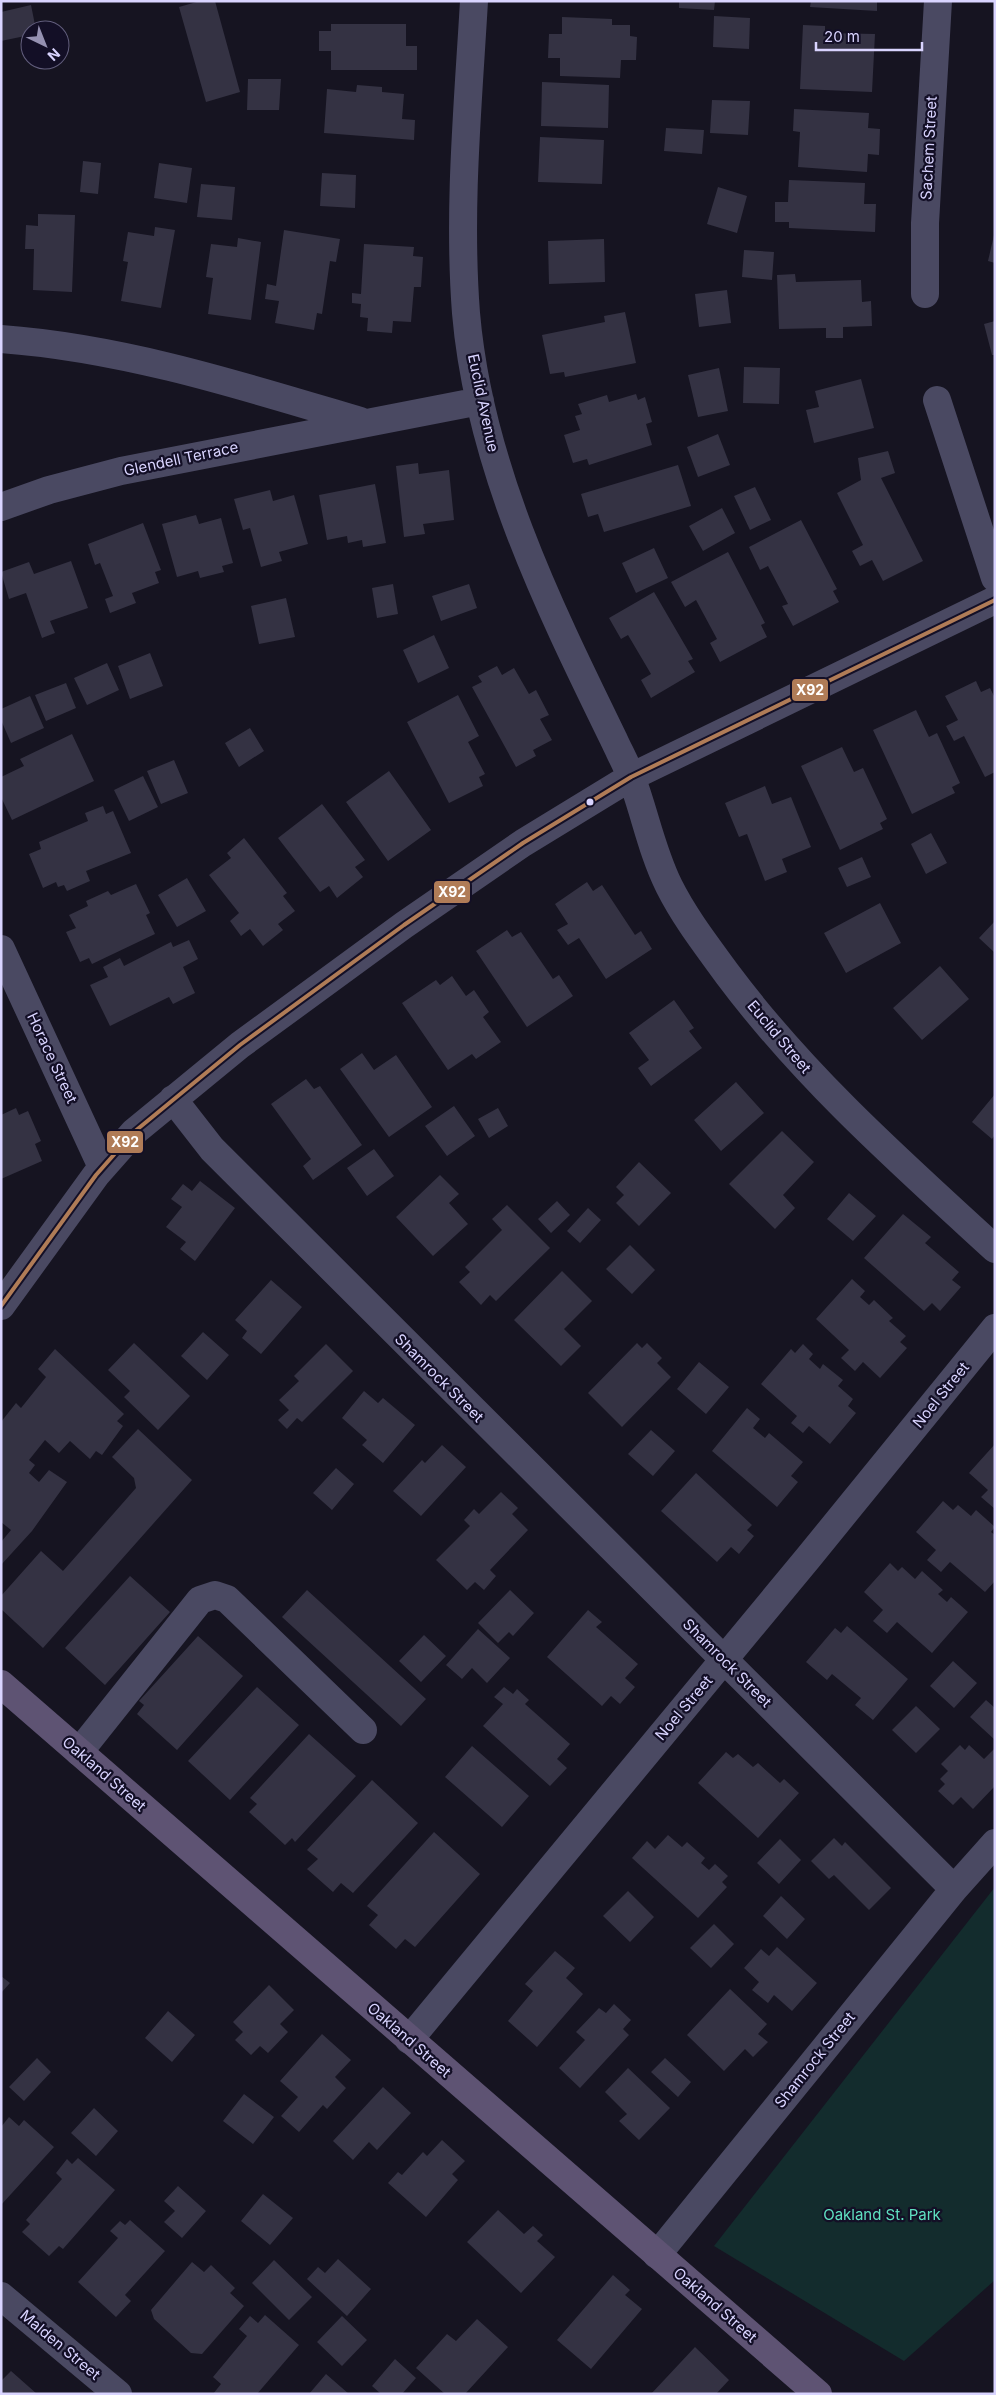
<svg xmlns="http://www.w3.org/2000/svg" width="996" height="2395" font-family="Inter,sans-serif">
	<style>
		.green { fill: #132c2d }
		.building { fill: #343243 }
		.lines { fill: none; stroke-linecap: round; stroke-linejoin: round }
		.minor { stroke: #4a4962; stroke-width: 28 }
		.major { stroke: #5e5373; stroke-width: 28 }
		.bus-1-casing { stroke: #130f26; stroke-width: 8 }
		.bus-1 { stroke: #b07c57; stroke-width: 4 }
		.bus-dot { fill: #d9d4ff; stroke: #130f26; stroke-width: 2 }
		.labels { text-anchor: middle; stroke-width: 4.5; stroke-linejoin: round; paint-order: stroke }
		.street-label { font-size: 15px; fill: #d9d4ff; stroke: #130f26 }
		.park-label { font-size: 15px; fill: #5fe0c0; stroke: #130f26 }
		.line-badge { stroke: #130f26; stroke-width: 2 }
		.badge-label { font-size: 14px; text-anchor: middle; font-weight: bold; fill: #fff }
	</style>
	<rect width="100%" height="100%" fill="#161421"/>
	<path class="green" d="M995,1887V2280L904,2361L714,2246Z"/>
	<path class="building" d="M200,1H215L240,92L206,102L179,7Z
		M679,1H715L714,10L679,8Z
		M811,1H877V11L810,7Z
		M31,5L36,30H30V35L1,41V12Z
		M714,16L750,18L749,49L713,47Z
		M562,17L612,19V25H630V36L637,37L636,60H621L620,78L560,76V58H548L549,34H562Z
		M331,24H406V46H417V70H331V51H319V31H331Z
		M803,25L825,26V33L875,34L872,92L800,89Z
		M248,79H281L279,110H247Z
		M542,82L609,85L608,128L541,126Z
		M357,85L382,87V92L404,94L402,119L415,120L414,140L324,133L327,89L356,92Z
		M712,100L750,101L748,135L710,133Z
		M794,109L869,113L868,128L880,129L879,155L868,154L867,172L798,167L800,132L793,131Z
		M666,128L704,130L702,154L664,151Z
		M540,137L604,140L602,184L538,182Z
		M83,161L101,163L98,194L80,192Z
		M159,163L192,168L187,203L154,198Z
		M322,173L356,175L355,208L320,206Z
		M789,180L865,183L864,204H876L875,232L789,228V222H775V202H788Z
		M201,184L235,187L232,220L197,217Z
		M718,187L747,196L737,233L707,224Z
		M38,214L75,215L72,292L33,290L34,249H25L26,225L38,226Z
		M155,227L175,230L161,308L121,301L128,262L123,261L128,232L154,236Z
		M284,230L340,239L336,262L330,261L322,314L317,313L314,330L275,323L279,301L265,299L267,284L276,286Z
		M994,235H995V263L988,261Z
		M238,238L261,242L251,320L208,314L213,278L206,277L211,244L237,247Z
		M604,239L605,282L549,284L548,241Z
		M364,244L414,247L413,256L423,257L421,287H414L411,322L393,321L392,333L367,331L368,318L360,317L361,304L352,303V293L361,294Z
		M744,250L774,252L772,280L742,277Z
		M795,274L796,282L861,280L862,302L871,301L872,326L843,327V338H826V328L779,329L777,275Z
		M727,290L731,323L699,327L695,294Z
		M625,312L636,363L565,377L564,372L550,374L542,335L605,322L604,316Z
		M995,321V355H992L984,324Z
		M744,367L780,368L779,404L743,403Z
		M719,368L728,411L698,417L688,375Z
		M861,379L874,428L814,443L806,410L819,407L815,391Z
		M636,394L638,400L645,397L652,422L646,424L652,445L589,465L587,459L573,463L564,435L580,430L575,416L582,414L578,404L607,395L609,402Z
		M718,434L730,465L698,477L687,447Z
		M888,451L895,473L881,478L923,561L883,581L872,560L860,566L852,551L863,545L837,493L861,480L858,458Z
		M418,463L419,474L449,470L454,520L423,524L425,534L404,537L396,466Z
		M678,465L691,506L604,532L598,514L588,517L581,494Z
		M375,484L386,543L363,547L362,540L348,543L347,536L327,540L319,495Z
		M755,487L771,520L750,530L734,496Z
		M270,490L273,501L294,495L308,544L279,552L282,561L261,567L250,528L243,530L234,499Z
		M722,508L735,533L703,551L689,526Z
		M196,515L199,524L221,518L233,563L222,566L224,572L200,578L198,571L177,577L162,524Z
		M801,520L837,589L833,591L839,602L793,626L782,606L788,604L768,566L760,570L749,547Z
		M143,523L161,570L155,572L159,583L132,593L136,603L110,613L105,599L113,596L100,563L95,565L88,544Z
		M654,548L668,578L636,593L622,563Z
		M728,552L765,623L761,625L767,637L720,662L710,643L717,639L696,600L685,607L671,582Z
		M71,561L88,608L50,621L55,633L42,638L26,593L9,599L1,572L29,562L34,574Z
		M393,584L398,614L377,618L372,588Z
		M469,584L477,608L441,621L432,596Z
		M654,592L693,659L688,661L695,672L651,698L641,680L651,674L628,635L621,639L609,618Z
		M286,598L295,637L259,644L251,606Z
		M434,635L449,668L418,683L403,650Z
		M150,653L163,686L130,699L118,666Z
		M107,663L119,690L87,705L74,678Z
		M497,666L502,675L514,668L529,694L536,690L549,715L540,719L552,740L533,750L536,756L516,767L472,687L482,682L478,676Z
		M976,681L981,692L990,688L995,698V772L985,777L964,736L954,741L946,726L958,720L945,696Z
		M66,683L76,708L46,721L35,695Z
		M458,695L479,736L468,742L485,774L479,777L483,786L449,803L407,722Z
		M30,696L44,728L11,743L1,720V709Z
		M916,710L929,737L937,733L960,783L952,787L955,793L912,814L873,730Z
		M250,728L264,751L239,767L225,743Z
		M72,734L94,781L12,820L1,797V777L24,766L20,759Z
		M842,747L854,772L863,768L887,819L880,823L883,829L840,850L801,766Z
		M174,760L188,793L161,804L147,771Z
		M389,771L431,830L388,861L346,802Z
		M143,776L158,807L129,821L114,790Z
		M765,786L772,804L791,797L811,847L782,859L787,872L765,881L747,834L739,837L725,803Z
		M322,804L365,860L355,867L363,877L337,898L329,886L320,892L278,838Z
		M103,806L106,814L113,811L131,853L86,871L90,881L67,891L64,885L58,887L56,882L43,888L29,854L41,849L39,842L88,821L85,813Z
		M931,833L947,863L926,874L911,844Z
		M244,838L287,893L283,896L295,911L278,924L283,930L263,946L250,929L241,936L230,921L239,913L209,875L231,858L227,853Z
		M862,857L871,877L847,887L838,868Z
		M187,878L206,911L177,927L158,895Z
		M587,882L593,891L602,885L635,935L641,931L652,949L606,979L579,938L568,945L557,930L568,924L555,904Z
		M136,884L150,913L146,915L155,934L92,964L89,958L80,962L66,932L76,928L69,915L88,906L86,901L108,891L111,895Z
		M880,903L901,943L846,973L824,933Z
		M995,921V953L979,938Z
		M507,930L512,937L521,932L553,979L559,975L573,996L527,1027L476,951Z
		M189,940L198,959L183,967L195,993L173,1004L169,997L110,1026L90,985L108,977L103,967L120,958L124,966L171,942L173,947Z
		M940,966L969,999L922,1040L893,1008Z
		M452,976L466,996L474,990L489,1012L483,1017L501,1042L476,1059L472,1054L448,1070L402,1003L436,980L440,985Z
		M674,1000L694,1028L689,1031L702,1048L651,1086L638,1068L649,1060L629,1033Z
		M362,1053L374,1070L396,1055L432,1107L389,1137L340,1069Z
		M306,1079L314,1089L320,1086L362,1145L313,1180L303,1166L311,1159L271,1104Z
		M736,1082L764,1113L721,1151L694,1120Z
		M995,1094V1135L992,1139L972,1122Z
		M454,1106L475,1136L447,1156L425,1126Z
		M16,1108L19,1115L28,1111L41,1141L35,1144L42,1161L1,1179V1115Z
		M498,1108L508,1126L489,1138L478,1119Z
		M782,1131L814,1162L783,1195L795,1208L775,1229L729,1184Z
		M374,1149L394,1176L367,1196L347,1168Z
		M639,1162L671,1193L639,1226L616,1203L624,1195L616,1187Z
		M440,1175L459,1194L449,1203L468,1224L433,1256L396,1217Z
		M200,1181L235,1208L195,1261L180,1249L186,1242L166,1227L182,1207L171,1199L183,1184L192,1191Z
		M849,1193L876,1216L853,1241L827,1219Z
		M557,1201L570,1215L551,1233L538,1219Z
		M507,1205L550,1248L496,1301L490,1295L481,1305L459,1282L470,1272L465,1267L502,1230L492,1219Z
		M588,1208L601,1220L580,1243L567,1231Z
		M903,1214L931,1237L925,1243L959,1272L952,1280L961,1287L940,1311L932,1303L924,1311L864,1258Z
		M630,1245L655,1270L632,1294L606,1269Z
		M562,1271L592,1301L564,1329L581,1346L561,1366L514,1320Z
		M852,1279L865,1291L860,1297L869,1305L874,1300L893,1318L889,1321L906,1336L900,1342L907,1348L880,1378L863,1362L855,1371L841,1358L849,1350L816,1319Z
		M271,1280L302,1307L261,1354L242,1338L247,1331L235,1320Z
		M203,1332L229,1355L207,1380L181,1356Z
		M134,1343L190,1396L158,1430L124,1397L130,1391L108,1370Z
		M637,1343L642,1348L647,1343L662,1358L657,1363L671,1377L622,1427L588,1393Z
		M326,1344L353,1371L302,1422L297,1418L287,1429L278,1420L289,1410L279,1400L299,1381L294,1376Z
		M803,1344L813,1354L809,1359L820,1369L823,1364L843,1380L838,1386L853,1399L848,1406L856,1413L830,1444L809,1426L803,1433L791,1423L797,1416L761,1384L791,1349L795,1353Z
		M55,1349L124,1414L117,1421L123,1426L102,1455L96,1451L90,1459L70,1441L59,1453L45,1440L29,1460L35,1465L29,1473L39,1482L49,1470L67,1482L32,1531L1,1565V1542L11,1530L1,1522V1422L16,1403L21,1408L46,1377L38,1369Z
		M699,1362L729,1387L706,1414L677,1389Z
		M364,1391L378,1403L383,1398L415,1425L383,1463L362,1445L367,1440L342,1418Z
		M747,1408L760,1419L753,1428L765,1438L769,1433L803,1462L791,1476L798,1482L777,1507L712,1451Z
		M138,1429L192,1480L43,1648L1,1609V1596L41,1551L63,1571L136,1488L134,1478L112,1457Z
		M651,1430L675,1451L653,1476L628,1454Z
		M995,1444V1509L981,1497L988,1490L969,1473Z
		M442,1445L466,1467L421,1516L393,1491L422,1460L425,1463Z
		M336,1468L354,1484L332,1510L313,1493Z
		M696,1473L752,1525L747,1530L754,1536L739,1554L731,1547L717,1562L661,1511Z
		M501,1492L518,1508L512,1514L528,1530L490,1570L496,1576L484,1590L475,1582L467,1590L436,1560L470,1526L464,1520L474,1509L479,1514Z
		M943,1501L953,1510L958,1505L971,1516L976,1510L995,1527L991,1532L995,1535V1581L985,1592L950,1562L941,1572L927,1560L936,1550L916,1532Z
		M890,1563L898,1571L902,1567L915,1579L922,1571L943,1590L938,1594L947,1602L951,1597L968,1612L932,1653L897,1622L887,1633L873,1621L883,1610L864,1592Z
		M130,1576L170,1612L105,1685L65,1648Z
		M307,1590L426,1699L401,1726L282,1617Z
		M510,1590L534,1613L513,1636L509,1632L498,1643L478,1623Z
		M588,1610L602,1622L596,1627L638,1664L625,1678L635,1687L620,1704L611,1696L602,1706L547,1657Z
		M847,1626L908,1679L873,1720L855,1705L861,1698L832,1674L827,1680L806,1662L835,1628L841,1633Z
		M478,1629L510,1658L487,1683L472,1668L462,1679L446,1665Z
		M424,1635L446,1656L421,1682L399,1661Z
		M198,1636L243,1676L177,1750L137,1714L144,1705L139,1701Z
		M953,1661L977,1683L954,1708L930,1686Z
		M257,1687L299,1725L230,1800L188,1761Z
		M504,1687L513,1694L517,1689L529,1700L525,1704L570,1744L557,1759L567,1768L550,1786L483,1726L503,1704L494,1697Z
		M986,1700L995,1708V1740L970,1717Z
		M916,1706L940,1729L916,1753L892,1730Z
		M309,1734L356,1776L295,1842L292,1838L285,1845L249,1812L257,1804L250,1798Z
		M960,1745L965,1750L969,1745L984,1759L995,1748V1786L973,1809L961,1797L953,1805L938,1791L945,1784L940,1779L948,1771L941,1764Z
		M472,1746L529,1796L502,1827L445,1777Z
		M726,1752L733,1758L738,1754L753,1767L758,1763L780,1783L784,1779L799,1793L758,1838L698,1783Z
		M372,1780L418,1823L353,1893L341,1883L333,1892L307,1869L318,1859L307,1850Z
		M434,1832L480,1874L415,1947L405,1939L396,1949L369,1925L378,1915L367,1906Z
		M668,1835L682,1847L687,1842L705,1858L701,1863L709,1870L715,1864L728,1876L722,1882L727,1887L698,1918L632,1858L647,1841L655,1849Z
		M834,1838L842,1846L845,1842L891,1888L869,1910L834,1875L829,1879L811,1861Z
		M780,1839L801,1860L779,1884L757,1863Z
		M628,1891L654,1917L630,1942L603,1916Z
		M781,1896L805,1919L787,1939L763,1916Z
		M714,1924L734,1944L711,1968L690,1948Z
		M777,1947L817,1983L792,2011L774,1995L768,2003L752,1990L759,1982L744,1968L761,1949L769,1956Z
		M555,1951L575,1968L566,1978L583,1994L537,2047L508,2021L533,1991L525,1984Z
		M1,1976L10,1983L1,1993Z
		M269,1985L294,2010L280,2024L288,2032L268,2053L260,2046L251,2055L235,2040L243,2032L233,2022Z
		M730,1989L767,2024L758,2034L768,2042L753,2057L745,2049L724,2071L687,2035Z
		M614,2004L631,2020L623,2029L629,2035L580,2088L559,2068L585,2040L576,2032L599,2008L606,2013Z
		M168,2011L195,2035L172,2062L145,2038Z
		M322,2034L351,2060L335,2077L346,2088L327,2109L323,2105L299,2132L281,2116L298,2097L280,2081Z
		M37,2058L51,2072L24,2101L9,2087Z
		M665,2058L691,2082L678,2097L651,2072Z
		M628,2068L670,2108L639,2140L619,2121L627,2114L605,2092Z
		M383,2087L411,2113L377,2150L369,2142L353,2160L333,2141Z
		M244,2094L274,2117L253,2144L223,2121Z
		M94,2108L118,2131L96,2156L71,2133Z
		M9,2117L19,2126L24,2120L54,2147L1,2205V2127Z
		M442,2140L465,2161L452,2174L458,2180L426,2217L388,2183L398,2172L402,2175L423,2152L427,2156Z
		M78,2158L115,2190L63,2249L59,2246L49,2256L22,2232L30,2224L26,2220L62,2179L56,2173L67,2159L72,2164Z
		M178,2186L206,2211L182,2238L164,2222L175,2211L164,2201Z
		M263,2194L293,2218L270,2245L241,2221Z
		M498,2210L524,2234L533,2226L543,2235L537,2241L555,2257L521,2293L467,2242Z
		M130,2220L165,2251L125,2295L131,2301L116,2317L78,2282L118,2238L110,2231L120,2221L125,2225Z
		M338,2259L371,2289L347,2316L307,2279L318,2267L325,2273Z
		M274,2260L312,2297L289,2320L252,2283Z
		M192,2262L204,2272L211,2265L235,2288L230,2293L244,2306L202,2354L191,2353L154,2319L151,2310Z
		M613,2275L630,2290L625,2295L642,2309L591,2369L557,2340Z
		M265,2315L299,2345L257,2394H213L221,2384L213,2377L247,2336L239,2329L250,2316L258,2323Z
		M342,2316L367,2340L342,2366L317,2342Z
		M477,2319L508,2347L465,2394H445L416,2368L447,2334L456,2341Z
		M695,2347L729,2380L716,2394H651Z
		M395,2359L416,2378L402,2394H381L372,2386Z
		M11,2371L37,2394H1V2381Z
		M326,2374L349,2394H309Z"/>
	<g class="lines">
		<path class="minor" d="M474,1C468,105 458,209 466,313C479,465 548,605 614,740C620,753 627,766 632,779C645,814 652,852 669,886C685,918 707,946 728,975C805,1078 900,1162 995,1249
			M925,294V223L938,1
			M1,339C124,348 243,386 360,421
			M937,400L995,578
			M1,507L49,490L121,471L480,401
			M1,949L102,1167
			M173,1099L212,1149L954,1889L657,2255
			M1,1306L96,1175L134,1132L240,1045L404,925L523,843L631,777L995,600
			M79,1752L200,1600L215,1595L227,1599L363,1730
			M954,1889L995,1843
			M409,2040L808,1558L995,1328
			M1,2296L118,2394"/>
		<path class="major" d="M1,1684L818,2394"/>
		<g class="bus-1-casing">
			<path id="bus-1" d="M1,1306L96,1175L134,1132L240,1045L404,925L523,843L631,777L995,600"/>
		</g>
		<use href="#bus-1" class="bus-1"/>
	</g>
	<circle class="bus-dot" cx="590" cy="802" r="4.5"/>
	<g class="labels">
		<g class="street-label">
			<text transform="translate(929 148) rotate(-87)" y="5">Sachem Street</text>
			<text transform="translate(483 403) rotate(78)" y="5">Euclid Avenue</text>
			<text transform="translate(181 459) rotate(-12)" y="5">Glendell Terrace</text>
			<text transform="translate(779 1037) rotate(50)" y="5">Euclid Street</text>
			<text transform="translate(52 1058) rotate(65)" y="5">Horace Street</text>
			<text transform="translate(439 1378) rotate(45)" y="5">Shamrock Street</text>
			<text transform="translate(941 1395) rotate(-51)" y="5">Noel Street</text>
			<text transform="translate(727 1663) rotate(45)" y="5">Shamrock Street</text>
			<text transform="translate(684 1708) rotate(-50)" y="5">Noel Street</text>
			<text transform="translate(104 1774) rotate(41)" y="5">Oakland Street</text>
			<text transform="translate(409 2040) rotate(41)" y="5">Oakland Street</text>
			<text transform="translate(815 2060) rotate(-51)" y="5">Shamrock Street</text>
			<text transform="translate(715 2305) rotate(41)" y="5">Oakland Street</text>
			<text transform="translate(60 2345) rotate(40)" y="5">Malden Street</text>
		</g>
		<g class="park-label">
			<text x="882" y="2220">Oakland St. Park</text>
		</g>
	</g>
	<g class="line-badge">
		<rect x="791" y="678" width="38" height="24" rx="5" fill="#b07c57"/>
		<rect x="433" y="880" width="38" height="24" rx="5" fill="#b07c57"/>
		<rect x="106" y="1130" width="38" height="24" rx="5" fill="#b07c57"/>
	</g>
	<g class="badge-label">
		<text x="810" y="695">X92</text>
		<text x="452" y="897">X92</text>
		<text x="125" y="1147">X92</text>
	</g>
	<rect width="996" height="2395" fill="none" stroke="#d9d4ff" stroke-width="5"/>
	<g transform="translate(45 45) rotate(137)"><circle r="24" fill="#130f26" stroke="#625e7d"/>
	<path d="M0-4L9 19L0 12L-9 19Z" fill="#9591b1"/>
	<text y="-8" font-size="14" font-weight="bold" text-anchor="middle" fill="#d9d4ff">N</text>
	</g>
	<path d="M816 42v8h106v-8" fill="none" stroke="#d9d4ff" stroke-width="2.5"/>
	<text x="824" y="42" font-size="15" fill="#d9d4ff" stroke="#130f26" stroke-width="4" paint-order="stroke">20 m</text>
</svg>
